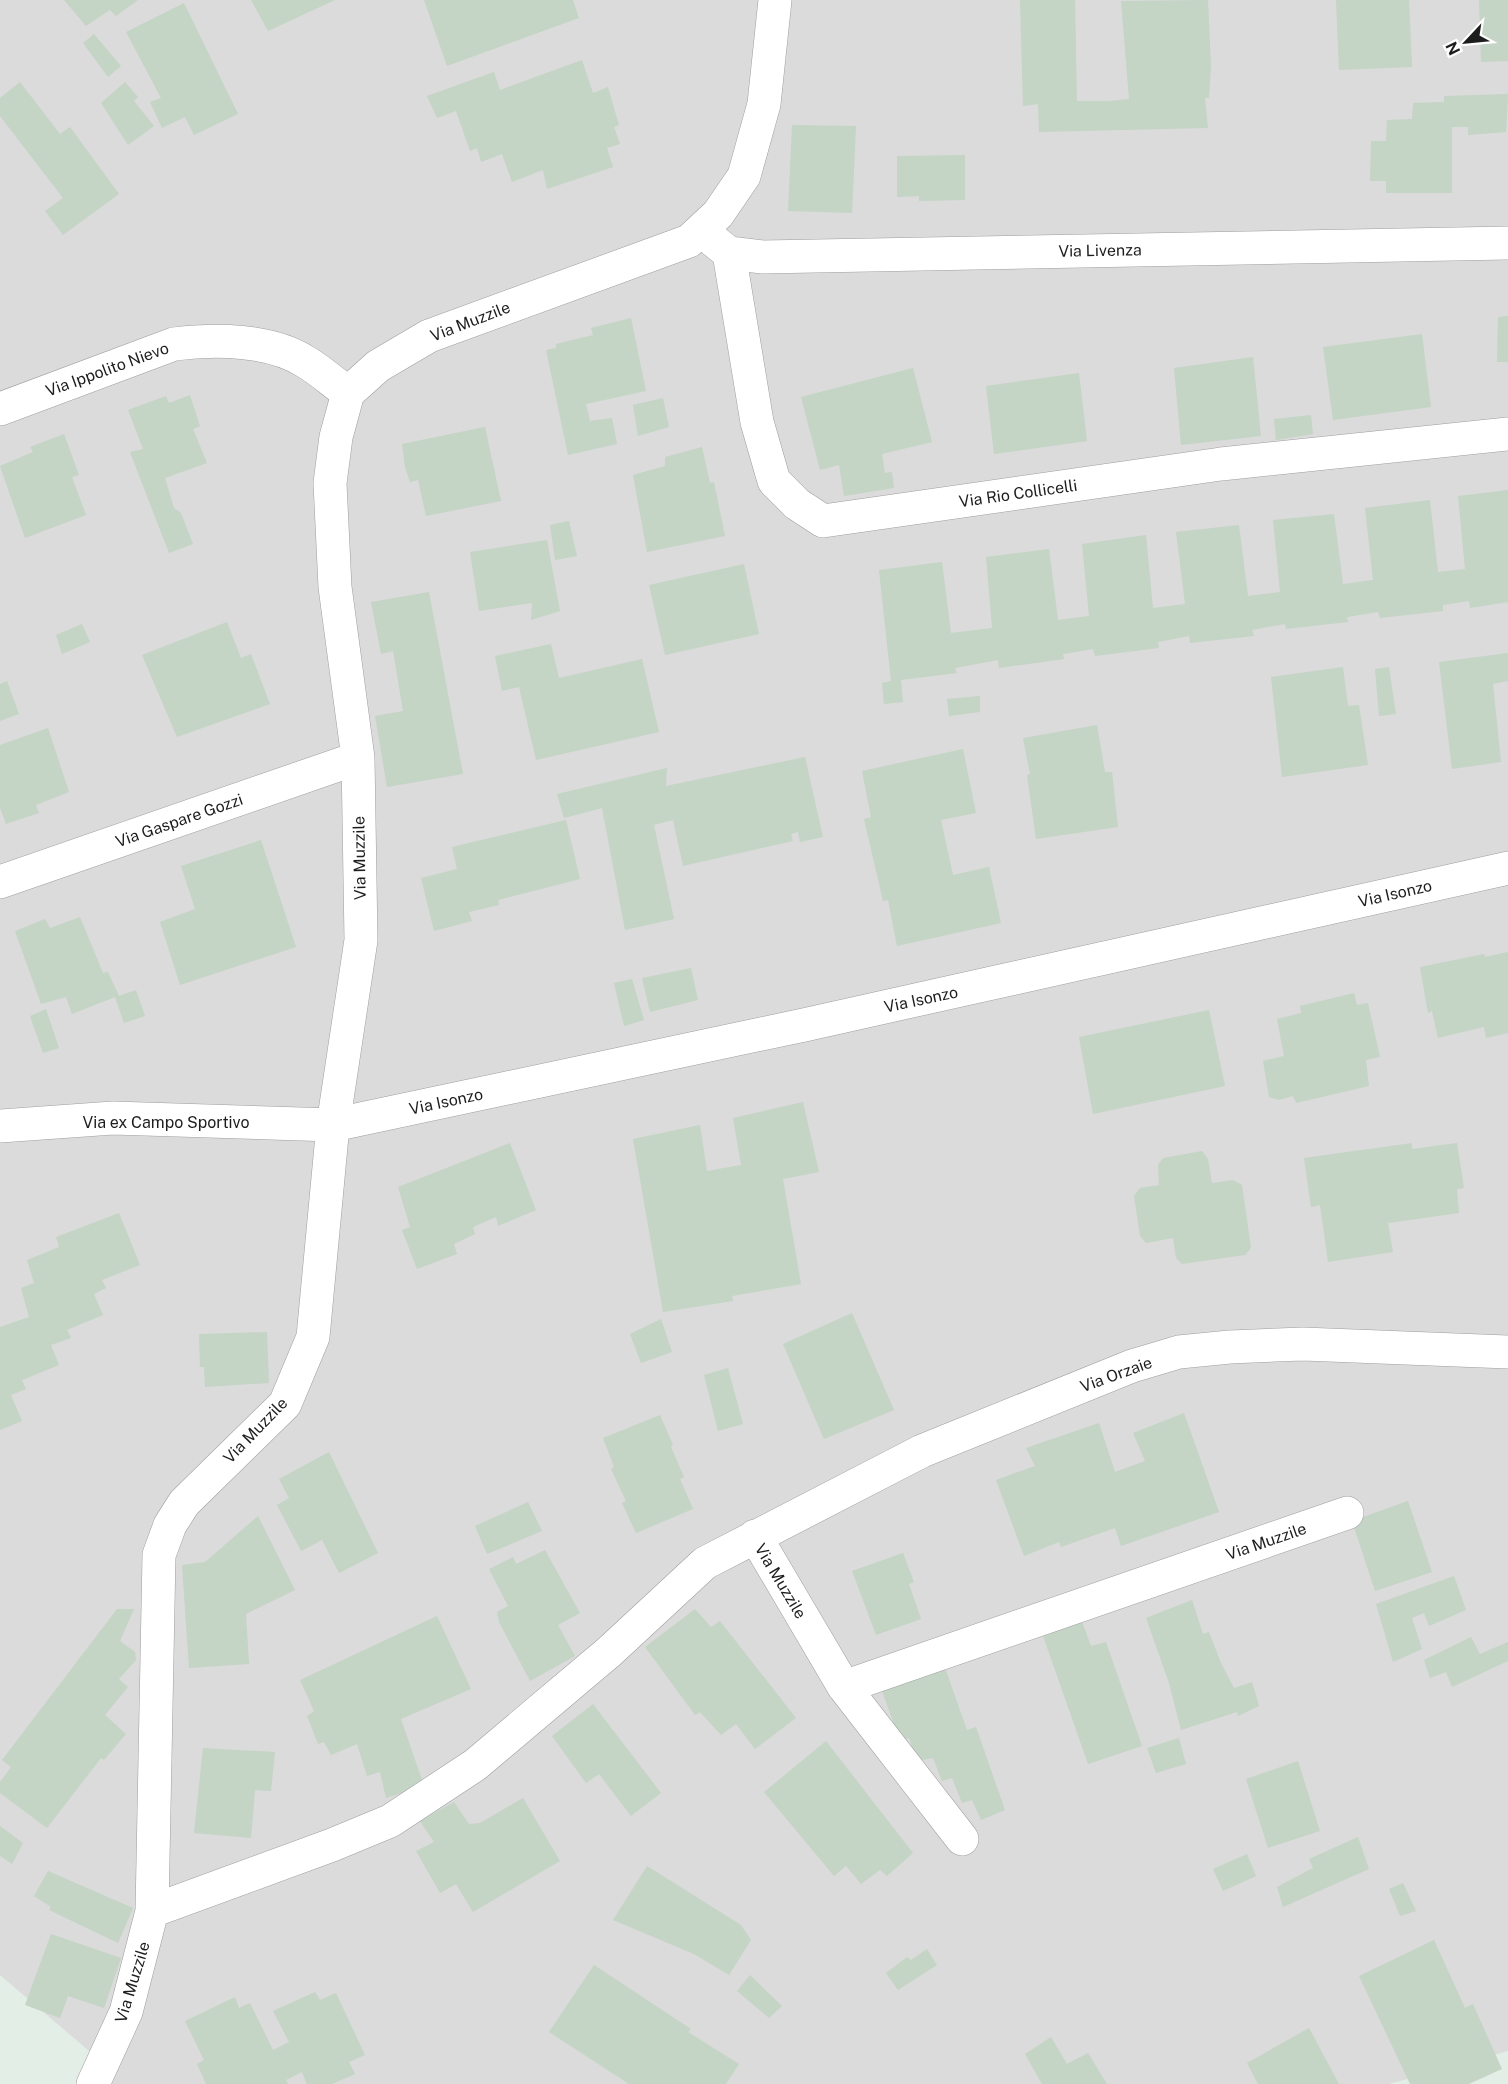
<svg xmlns="http://www.w3.org/2000/svg" width="1508" height="2084" font-family="'Public Sans',sans-serif">
	<style>
		.residential { fill: #dadbda }
		.building { fill: #c4d4c5 }
		.lines { fill: none; stroke-linecap: round; stroke-linejoin: round }
		.minor-casing { stroke: #9e9e9e; stroke-width: 34 }
		.minor { stroke: #fff; stroke-width: 33 }
		.labels { text-anchor: middle; stroke-width: 4.5; stroke-linejoin: round; paint-order: stroke }
		.street-label { font-size: 16px; fill: #1d1d1d; stroke: #fff }
	</style>
	<rect width="100%" height="100%" fill="#e3eee6"/>
	<path class="residential" d="M0,0H1508V2051L1389,2084H110L102,2062L0,1975Z"/>
	<path class="building" d="M64,0H138L116,16L110,10L86,26Z
		M251,0H335L268,31Z
		M424,0H573L579,18L447,66Z
		M1020,0H1075L1077,101H1110L1129,99L1121,1L1208,0L1211,66L1209,98H1205L1208,128L1039,132L1038,104L1023,106Z
		M1336,0H1409L1412,67L1339,70Z
		M1479,0H1508V61L1481,62Z
		M184,3L238,114L194,135L185,117L162,128L150,102L161,98L126,32Z
		M94,34L121,66L108,77L83,43Z
		M582,60L593,93L608,87L619,125L614,127L620,144L607,148L613,167L547,189L543,170L512,182L502,154L481,162L477,148L470,151L456,111L437,118L427,96L494,72L500,90Z
		M20,82L60,134L70,127L119,194L63,235L45,211L63,198L0,116V98Z
		M125,82L138,97L134,101L154,126L128,145L101,103Z
		M1508,94L1506,132L1468,135V127H1452V193H1386V181H1370L1371,141H1386L1387,120L1412,119L1413,103L1444,102V96Z
		M792,125L856,126L852,213L788,211Z
		M965,155V200L919,201V196L897,197V156Z
		M1508,316V362H1497L1498,317Z
		M631,318L646,391L586,404L590,421L612,418L617,444L568,455L546,350L556,348V344L593,335L591,328Z
		M1422,334L1431,407L1333,420L1323,347Z
		M1253,357L1261,436L1181,445L1174,368Z
		M913,368L932,442L882,454L885,473L892,472L894,488L844,496L839,465L820,470L801,397Z
		M1079,373L1087,441L994,454L986,386Z
		M190,395L200,426L193,429L207,463L165,478L174,508L181,513L193,544L169,553L130,452L143,449L128,410L166,396L169,403Z
		M663,398L669,427L638,436L633,405Z
		M1311,415L1313,434L1276,440L1274,419Z
		M485,427L501,501L426,516L418,480L410,482L405,467L402,444Z
		M64,434L79,475L72,477L86,515L25,538L0,466L33,452L30,447Z
		M702,447L710,483L714,482L725,536L647,552L633,475L665,466V457Z
		M1508,490V602L1470,608L1469,601L1443,605V611L1380,618L1378,612L1347,617L1348,622L1286,629L1285,624L1252,630L1254,636L1190,643L1189,636L1158,642L1159,648L1095,656L1093,649L1063,654L1064,659L999,668L998,660L955,668L957,673L901,680L903,702L884,704L882,683L891,681L879,570L942,562L951,633L992,628L986,557L1049,549L1058,620L1089,616L1082,544L1146,535L1153,608L1185,604L1176,532L1239,525L1248,596L1280,592L1273,520L1334,514L1343,584L1373,580L1365,508L1430,500L1438,572L1465,569L1458,496Z
		M569,521L577,556L555,560L550,525Z
		M547,540L560,611L531,620L532,603L479,611L470,552Z
		M744,564L759,634L665,655L649,585Z
		M429,592L463,774L387,787L375,716L403,711L393,651L381,654L371,602Z
		M227,622L241,658L251,654L270,704L177,737L142,655Z
		M82,624L90,642L62,654L56,635Z
		M551,644L559,678L642,659L659,732L536,760L519,687L502,691L495,656Z
		M1508,653V681L1493,684L1501,762L1452,769L1439,662Z
		M1343,667L1348,706L1359,705L1368,765L1282,777L1271,677Z
		M1389,667L1396,714L1379,716L1375,669Z
		M7,681L19,714L0,721V684Z
		M980,696V712L949,716L947,699Z
		M1097,725L1105,772H1112L1118,827L1036,839L1027,775L1030,774L1023,738Z
		M48,728L69,792L36,805L39,813L6,824L0,808V745Z
		M963,749L976,813L941,820L953,875L989,867L1001,923L897,946L888,900L883,901L864,819L871,817L862,771Z
		M805,757L823,837L800,842L798,832L791,834L793,841L683,866L673,820L654,825L674,919L625,930L602,808L564,818L557,794L667,768L666,786Z
		M566,820L580,879L498,900L499,905L469,912L472,921L434,931L421,878L457,869L452,847Z
		M261,840L296,947L180,985L160,922L195,909L181,866Z
		M80,917L103,973L108,972L119,996L136,990L145,1016L124,1023L115,997L72,1014L66,997L41,1004L15,931L45,919L50,928Z
		M1508,952V1033L1486,1038L1484,1027L1438,1038L1432,1011L1428,1013L1420,967L1484,954L1485,957Z
		M691,968L698,1000L650,1012L642,978Z
		M632,979L644,1020L624,1026L614,983Z
		M1354,993L1357,1005L1368,1003L1380,1057L1366,1060L1369,1086L1296,1103L1293,1096L1279,1100L1269,1097L1263,1061L1284,1056L1277,1019L1301,1013L1300,1006Z
		M46,1009L59,1048L43,1053L30,1016Z
		M1209,1010L1225,1086L1093,1114L1079,1037Z
		M803,1102L819,1172L783,1179L801,1284L732,1296L733,1301L663,1312L633,1139L700,1125L707,1171L741,1165L733,1118Z
		M510,1143L536,1210L498,1226L496,1217L473,1227L475,1234L454,1244L457,1254L417,1269L402,1230L410,1227L398,1187Z
		M1412,1143V1149L1457,1143L1464,1188L1457,1189L1459,1213L1388,1223L1393,1252L1328,1262L1320,1205L1311,1207L1304,1158Z
		M1202,1151L1208,1159L1212,1183L1233,1180L1242,1185L1251,1248L1245,1255L1182,1264L1176,1258L1173,1238L1146,1243L1140,1236L1134,1196L1140,1188L1159,1185L1158,1165L1163,1158Z
		M119,1213L140,1265L102,1280L106,1288L94,1294L103,1315L67,1330L71,1338L51,1345L59,1365L22,1380L26,1389L11,1395L22,1421L0,1430V1327L29,1317L21,1288L34,1283L27,1260L59,1247L56,1237Z
		M852,1313L894,1410L824,1439L783,1344Z
		M661,1319L672,1352L641,1363L630,1334Z
		M267,1332L269,1383L205,1387L204,1367H200L199,1334Z
		M728,1368L743,1424L718,1431L704,1375Z
		M1184,1413L1219,1512L1121,1546L1115,1528L1061,1547L1059,1542L1024,1556L996,1480L1035,1466L1026,1448L1099,1423L1115,1472L1145,1461L1133,1433Z
		M660,1415L673,1445L671,1447L684,1477L680,1479L693,1509L636,1533L622,1503L626,1501L611,1469L614,1467L603,1438Z
		M329,1452L378,1553L339,1573L322,1540L301,1551L277,1505L289,1498L279,1479Z
		M1408,1501L1432,1572L1375,1591L1352,1521Z
		M528,1502L542,1531L487,1554L475,1526Z
		M258,1516L295,1590L246,1614L249,1664L189,1668L182,1565L205,1562Z
		M545,1550L580,1613L558,1625L575,1656L530,1681L499,1622L497,1612L508,1606L489,1569L513,1557L516,1564Z
		M903,1553L914,1582L909,1584L921,1619L876,1635L852,1571Z
		M1454,1576L1466,1610L1429,1626L1424,1613L1412,1618L1422,1649L1393,1662L1376,1604Z
		M1192,1600L1203,1634L1209,1632L1221,1663L1234,1688L1252,1682L1259,1706L1238,1716L1237,1712L1181,1730L1169,1683L1146,1618Z
		M117,1609H134L120,1641L135,1652L136,1660L119,1679L128,1687L105,1715L126,1734L104,1760L101,1758L47,1828L0,1793V1782L11,1767L2,1760Z
		M695,1609L711,1627L720,1621L796,1718L755,1749L736,1724L721,1735L700,1712L695,1715L645,1647Z
		M437,1616L471,1689L401,1719L424,1786L386,1798L380,1772L367,1776L357,1744L331,1755L324,1742L318,1744L307,1716L314,1711L300,1680Z
		M1081,1619L1091,1646L1106,1642L1142,1746L1088,1764L1042,1633Z
		M1471,1637L1480,1654L1508,1642V1661L1452,1687L1446,1672L1430,1678L1424,1660Z
		M944,1665L967,1730L976,1727L1005,1810L981,1820L972,1800L962,1803L952,1778L942,1781L933,1758L917,1761L909,1738L900,1741L881,1688Z
		M593,1704L661,1793L631,1816L599,1774L586,1783L552,1736Z
		M1179,1738L1186,1764L1156,1773L1147,1748Z
		M826,1741L913,1853L887,1876L880,1870L861,1884L846,1866L834,1876L764,1792Z
		M203,1748L275,1752L271,1791L255,1790L251,1838L194,1833Z
		M1298,1761L1320,1831L1268,1848L1246,1779Z
		M523,1798L560,1861L473,1912L456,1884L440,1893L416,1851L434,1842L420,1821L454,1802L469,1824L480,1823Z
		M0,1826L23,1843L12,1864L0,1856Z
		M1358,1837L1369,1869L1283,1907L1277,1887L1313,1868L1309,1859Z
		M1247,1854L1256,1876L1223,1891L1213,1869Z
		M647,1866L741,1925L751,1940L729,1975L694,1954L613,1920Z
		M48,1871L133,1908L118,1943L49,1910L51,1907L34,1896Z
		M1403,1883L1416,1911L1400,1916L1389,1889Z
		M51,1934L121,1958L104,2008L68,1996L60,2018L25,2005Z
		M1434,1940L1465,2008L1473,2004L1502,2069L1469,2084H1410L1359,1976Z
		M927,1949L937,1965L898,1990L886,1973L907,1957L911,1960Z
		M594,1965L691,2029L688,2032L739,2064L726,2084H629L549,2032Z
		M750,1975L782,2006L769,2018L737,1991Z
		M315,1992L320,2000L336,1993L365,2055L349,2062L355,2074L332,2084H307L302,2072L286,2080L288,2084H206L197,2064L204,2060L185,2021L235,1997L239,2008L250,2003L273,2050L289,2042L273,2011Z
		M1309,2028L1339,2084H1258L1247,2063Z
		M1051,2037L1067,2064L1088,2053L1107,2084H1042L1025,2054Z"/>
	<g class="lines">
		<g class="minor-casing">
			<path id="minor" d="M714,241L729,253L763,257L1508,243
				M729,253L757,422L774,481L797,504L823,521L1221,464L1508,434
				M0,409L174,344C215,339 270,339 306,362C321,371 334,383 348,393
				M0,882L358,758
				M0,1126L113,1118L333,1125L804,1025L1508,868
				M755,1536L844,1687L962,1839
				M844,1687L1347,1513
				M152,1911L332,1845L390,1821L475,1765L609,1652L705,1563L922,1451L1132,1366L1179,1352L1230,1347L1303,1344L1508,1352
				M93,2084L126,2012L152,1911L159,1555L170,1525L184,1503L285,1404L313,1337L333,1125L361,940L358,758L335,587L330,483L336,437L348,393L378,366L429,336L689,241L718,214L744,176L764,104L775,0"/>
		</g>
		<use href="#minor" class="minor"/>
	</g>
	<g class="labels">
		<g class="street-label">
			<text transform="translate(1100 250) rotate(-1)" y="6">Via Livenza</text>
			<text transform="translate(470 321) rotate(-21)" y="6">Via Muzzile</text>
			<text transform="translate(107 369) rotate(-20)" y="6">Via Ippolito Nievo</text>
			<text transform="translate(1018 493) rotate(-8)" y="6">Via Rio Collicelli</text>
			<text transform="translate(179 820) rotate(-19)" y="6">Via Gaspare Gozzi</text>
			<text transform="translate(359 858) rotate(-91)" y="6">Via Muzzile</text>
			<text transform="translate(1395 893) rotate(-13)" y="6">Via Isonzo</text>
			<text transform="translate(921 999) rotate(-12)" y="6">Via Isonzo</text>
			<text transform="translate(446 1101) rotate(-12)" y="6">Via Isonzo</text>
			<text x="166" y="1128">Via ex Campo Sportivo</text>
			<text transform="translate(1116 1374) rotate(-20)" y="6">Via Orzaie</text>
			<text transform="translate(255 1430) rotate(-46)" y="6">Via Muzzile</text>
			<text transform="translate(1266 1541) rotate(-19)" y="6">Via Muzzile</text>
			<text transform="translate(781 1581) rotate(59)" y="6">Via Muzzile</text>
			<text transform="translate(132 1982) rotate(-73)" y="6">Via Muzzile</text>
		</g>
	</g>
	<g transform="translate(1466 42) rotate(244)" stroke="#ffffff" stroke-width="4.5" paint-order="stroke">
	<path d="M0-4.5L10 22L0 15L-10 22Z" fill="#1d1d1d"/>
	<text y="-9" font-size="16" font-weight="bold" text-anchor="middle" fill="#1d1d1d">N</text>
	</g>
</svg>
